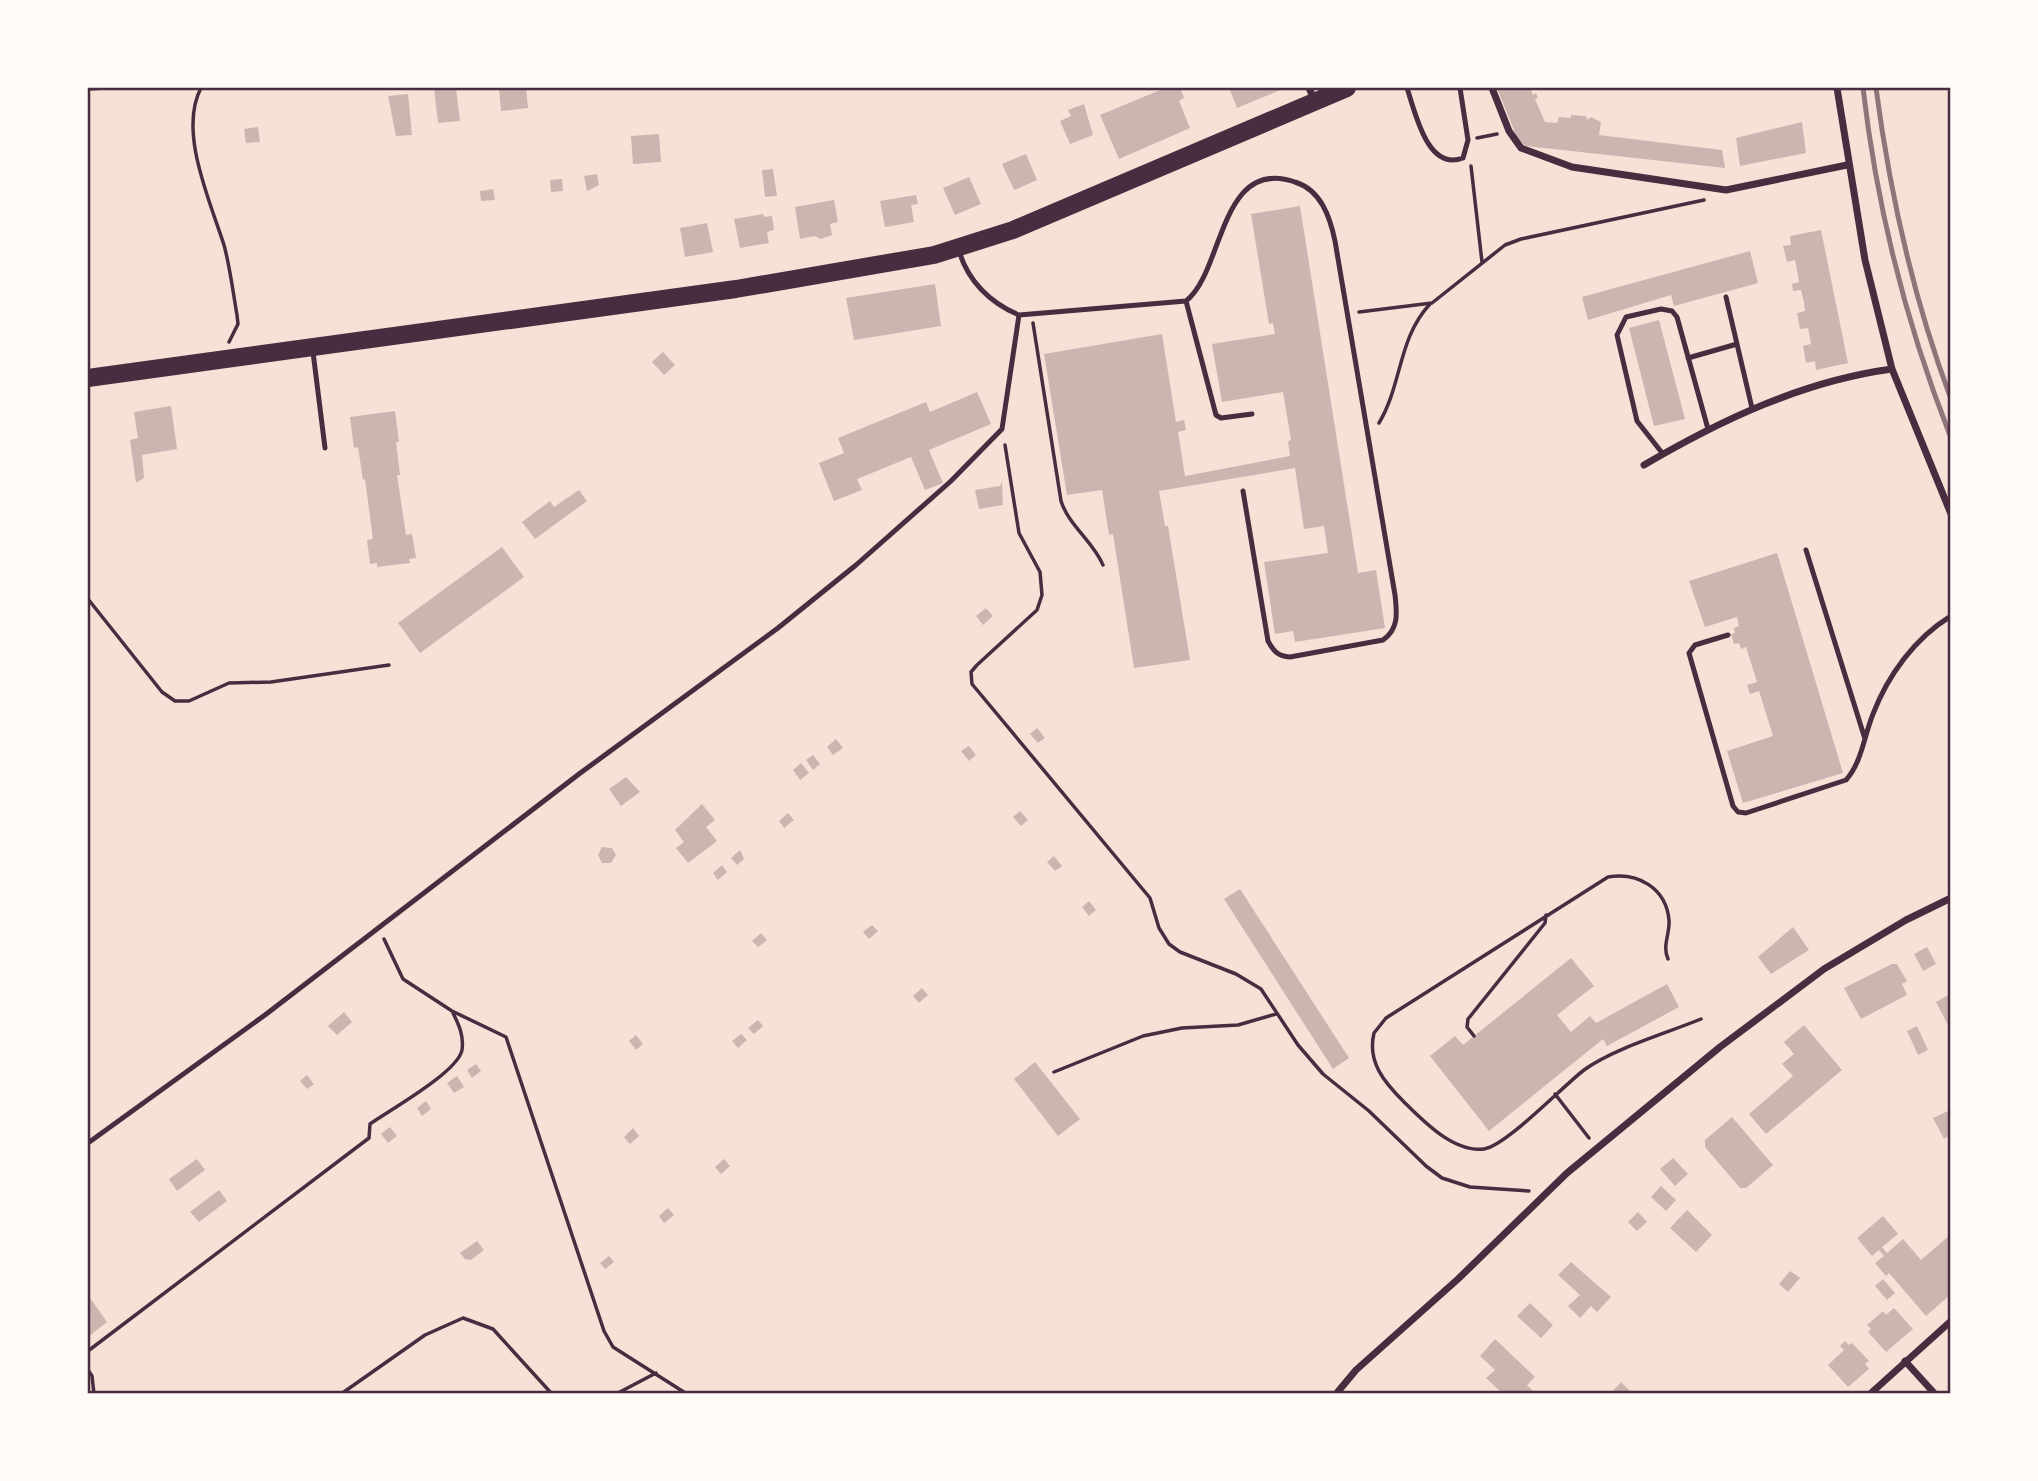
<svg xmlns="http://www.w3.org/2000/svg" width="2038" height="1481" font-family="'IBM Plex Sans',sans-serif">
	<style>
		.building { fill: #ccb4b1 }
		.lines { fill: none; stroke-linecap: round; stroke-linejoin: round }
		.path { stroke: #4a2c40; stroke-width: 3.5 }
		.service { stroke: #4a2c40; stroke-width: 5 }
		.minor { stroke: #4a2c40; stroke-width: 7 }
		.primary { stroke: #4a2c40; stroke-width: 18 }
		.rail { stroke: #8f747c; stroke-width: 5 }
		.neatline { fill: none; stroke: #4a2c40; stroke-width: 2.5 }
	</style>
	<rect width="100%" height="100%" fill="#f7e1d7"/>
	<path class="building" d="M434,88H456L460,121L438,123Z
		M499,88H526L528,108L501,111Z
		M1165,88L1181,90L1184,98L1179,101L1190,128L1119,159L1100,115Z
		M1229,88H1285L1237,108Z
		M1497,88H1530L1533,95L1536,93L1538,98L1535,99L1545,122L1557,123L1559,117L1571,118V115L1586,116L1587,120L1591,117L1601,122L1599,135L1722,150L1725,168L1526,146L1518,140Z
		M408,94L412,135L396,136L388,96Z
		M1084,104L1093,135L1070,144L1060,121L1071,116L1068,110Z
		M1802,122L1806,153L1740,166L1736,138Z
		M258,127L260,142L246,143L244,129Z
		M659,134L661,162L633,164L631,136Z
		M1026,154L1037,180L1014,190L1002,164Z
		M773,169L777,196L765,197L762,170Z
		M597,174L599,185L587,191L584,176Z
		M969,177L981,204L955,215L943,188Z
		M562,179L563,191L551,192L550,180Z
		M493,189L495,200L481,201L480,191Z
		M916,195L918,204L911,205L914,222L885,227L880,201Z
		M834,200L838,222L830,224L832,235L821,239L815,236L800,239L795,207Z
		M1300,206L1358,573L1376,570L1385,628L1295,642L1293,631L1275,634L1264,562L1328,553L1324,526L1304,529L1295,468L1159,491L1165,526H1168L1190,660L1134,668L1113,534L1109,535L1102,490L1067,495L1044,354L1162,334L1176,422L1184,420L1186,430L1178,432L1185,476L1290,456L1288,441L1291,440L1283,392L1222,402L1212,344L1275,334L1273,323L1269,324L1251,214Z
		M763,214L764,217L772,216L774,230L767,232L769,243L740,248L734,219Z
		M707,223L713,252L685,257L680,228Z
		M1821,230L1848,363L1816,370L1815,361L1806,363L1803,346L1811,344L1808,328L1800,329L1797,313L1805,311L1804,302L1801,290L1793,291L1792,284L1799,282L1797,270L1795,260L1787,262L1783,246L1791,245L1790,236Z
		M1750,251L1758,283L1674,306L1671,295L1588,320L1582,297Z
		M935,284L941,326L854,340L846,298Z
		M1659,320L1685,419L1654,426L1629,328Z
		M663,352L675,365L664,375L652,362Z
		M977,392L991,424L929,450L943,483L925,490L911,457L857,479L862,490L834,501L819,463L844,453L838,438L926,402L930,412Z
		M171,406L177,449L142,455L144,478L136,483L130,440L138,438L134,412Z
		M395,411L399,442H396L400,475H397L406,535L412,534L416,558L409,559L410,563L377,567V563L370,564L367,540L373,539L365,479L363,480L358,447L354,448L350,417Z
		M1002,482L1003,505L979,509L975,490L1000,486Z
		M579,490L587,501L535,539L522,522L550,501L554,507Z
		M502,547L524,577L420,653L398,623Z
		M1777,553L1843,773L1743,803L1727,751L1773,736L1759,691L1750,694L1747,685L1757,682L1746,647L1741,649L1739,643L1734,644L1731,634L1735,633L1734,628L1739,626L1737,617L1705,627L1689,581Z
		M986,608L993,616L983,625L976,616Z
		M1037,728L1045,738L1038,743L1030,734Z
		M836,739L843,748L833,755L827,747Z
		M969,746L976,755L969,761L961,751Z
		M813,755L820,764L813,770L806,760Z
		M801,763L809,773L800,780L793,770Z
		M626,777L640,792L621,806L609,789Z
		M702,804L715,820L706,827L717,841L688,863L676,848L684,842L675,830Z
		M1020,811L1028,820L1021,826L1013,817Z
		M788,813L794,820L784,828L779,821Z
		M602,847L612,848L616,855L611,863H602L598,855Z
		M740,850L744,859L737,865L731,858Z
		M1054,856L1062,866L1055,871L1047,862Z
		M722,865L727,872L718,880L713,873Z
		M1240,889L1349,1058L1333,1069L1224,899Z
		M1089,901L1096,910L1089,916L1082,907Z
		M872,925L878,931L869,939L863,932Z
		M1793,927L1809,950L1771,974L1758,957Z
		M761,933L767,940L758,947L752,941Z
		M1927,947L1936,964L1923,971L1914,954Z
		M1571,958L1594,986L1557,1015L1571,1032L1590,1016L1596,1023L1667,984L1679,1007L1607,1046L1603,1039L1489,1131L1430,1056L1455,1036L1463,1045Z
		M1892,964H1897L1907,981L1902,984L1907,995L1861,1019L1844,988Z
		M922,988L928,995L919,1003L913,996Z
		M1950,994V1029L1936,1002Z
		M344,1012L352,1022L337,1035L328,1026Z
		M758,1020L763,1026L754,1034L748,1028Z
		M1804,1025L1842,1070L1766,1134L1749,1114L1793,1076L1782,1064L1794,1054L1784,1042Z
		M1917,1026L1928,1050L1918,1055L1907,1031Z
		M741,1034L747,1040L738,1048L732,1041Z
		M636,1035L643,1044L636,1050L629,1041Z
		M1035,1062L1080,1119L1058,1136L1014,1079Z
		M476,1064L481,1071L472,1078L467,1070Z
		M307,1075L314,1084L307,1089L300,1081Z
		M457,1076L464,1087L454,1093L447,1083Z
		M426,1101L431,1109L422,1116L417,1108Z
		M1950,1110V1135L1944,1139L1933,1118Z
		M1732,1117L1773,1165L1746,1188H1740L1705,1147V1140Z
		M390,1127L397,1136L388,1143L381,1134Z
		M633,1128L639,1136L630,1144L624,1137Z
		M1673,1158L1688,1174L1675,1186L1660,1169Z
		M197,1159L205,1170L177,1191L169,1179Z
		M724,1159L730,1166L721,1174L715,1167Z
		M1661,1186L1676,1200L1666,1211L1651,1197Z
		M219,1190L227,1201L199,1222L190,1212Z
		M668,1208L674,1215L664,1223L659,1216Z
		M1687,1210L1712,1235L1696,1252L1670,1228Z
		M1638,1212L1647,1222L1637,1231L1628,1222Z
		M1883,1216L1898,1234L1882,1247L1887,1253L1903,1239L1921,1260L1950,1235V1295L1926,1316L1889,1273L1886,1276L1875,1263L1884,1256L1879,1250L1872,1256L1857,1238Z
		M477,1241L484,1250L471,1260L465,1259L460,1253Z
		M609,1256L614,1262L605,1269L600,1263Z
		M1571,1262L1611,1297L1597,1312L1591,1306L1580,1318L1568,1306L1580,1295L1558,1275Z
		M1790,1271L1800,1278L1788,1292L1779,1284Z
		M1883,1279L1895,1293L1887,1300L1875,1286Z
		M88,1295L107,1322L88,1337Z
		M1530,1303L1553,1325L1541,1338L1517,1316Z
		M1894,1308L1913,1329L1886,1352L1868,1332L1871,1329L1867,1325L1883,1311L1886,1315Z
		M1495,1339L1535,1377L1527,1385L1536,1394H1503L1486,1378L1495,1370L1480,1356Z
		M1845,1341L1849,1345L1852,1343L1869,1361L1865,1364L1869,1369L1848,1387L1828,1365L1844,1350L1840,1346Z
		M1621,1382L1633,1394H1610Z"/>
	<g class="lines">
		<path class="path" d="M201,88C178,131 210,201 224,245C230,267 233,292 237,315L238,324L229,342
			M88,89L106,88
			M1477,138L1497,134
			M1471,166L1482,262
			M1359,312L1432,303L1505,245L1521,239L1704,200
			M1033,323L1061,501C1069,526 1092,540 1103,565
			M1379,423C1402,385 1398,338 1430,304
			M1005,445L1019,533L1040,572L1042,595L1037,610L977,665L971,672L972,684L1150,898L1159,928L1169,944L1180,952L1236,974L1261,989L1298,1045L1323,1074L1369,1111L1426,1166L1442,1178L1470,1187L1529,1191
			M88,599L162,692L175,701H189L229,683L271,682L389,665
			M384,939L403,979L452,1011L506,1037L604,1331L613,1347L687,1394
			M1668,959C1662,946 1670,934 1669,920C1666,888 1638,872 1608,877L1386,1018L1374,1033C1367,1062 1384,1082 1404,1102C1423,1121 1454,1153 1484,1149C1506,1146 1563,1086 1584,1070C1612,1049 1667,1033 1701,1019
			M1474,1036L1467,1027L1468,1019L1545,923L1546,915
			M1054,1072L1143,1036L1182,1028L1238,1025L1276,1014
			M1555,1094L1589,1138
			M88,1351L369,1138L370,1124C390,1110 458,1072 462,1050C464,1036 459,1025 453,1013
			M88,1370L92,1376L94,1394
			M341,1394L425,1335L463,1318L493,1329L552,1394
			M616,1394L656,1373"/>
		<path class="service" d="M1407,88C1415,111 1427,172 1463,158L1468,140L1460,88
			M1726,297L1737,344
			M1186,301L1216,415L1221,418L1252,414
			M1019,315L1186,301C1224,272 1219,156 1295,182C1321,190 1330,217 1335,241L1395,595C1397,613 1399,629 1383,640L1290,657C1278,656 1274,652 1268,641L1243,491
			M313,352L325,448
			M1688,358L1737,344L1752,408
			M1663,454L1637,421L1617,335L1626,317L1661,309L1672,311L1677,317L1708,429
			M1806,550L1865,739
			M1728,635L1695,645L1689,653L1733,806L1738,812L1746,813L1846,780C1862,762 1864,736 1873,714C1888,675 1915,638 1951,616
			M88,1143L265,1015L579,774L778,628L856,565L951,481L1002,429L1019,315C990,303 968,281 959,251"/>
		<path class="minor" d="M1309,88L1315,101
			M1492,88L1509,131L1521,148L1572,167L1726,190L1847,165
			M1837,88L1865,260L1892,369L1951,514
			M1644,465C1721,420 1803,381 1892,369
			M1905,1361L1935,1394
			M1336,1394L1356,1370L1458,1279L1567,1173L1720,1047L1824,969L1906,920L1951,898
			M1870,1394L1951,1321"/>
		<path class="primary" d="M88,378L736,289L934,255L1013,230L1347,88"/>
		<path class="rail" d="M1863,88C1877,209 1906,324 1951,438
			M1876,88C1890,194 1913,298 1951,399"/>
	</g>
	<rect width="2038" height="1481" fill="none" stroke="#fffaf5" stroke-width="178"/>
	<rect x="89" y="89" width="1860" height="1303" class="neatline"/>
</svg>
